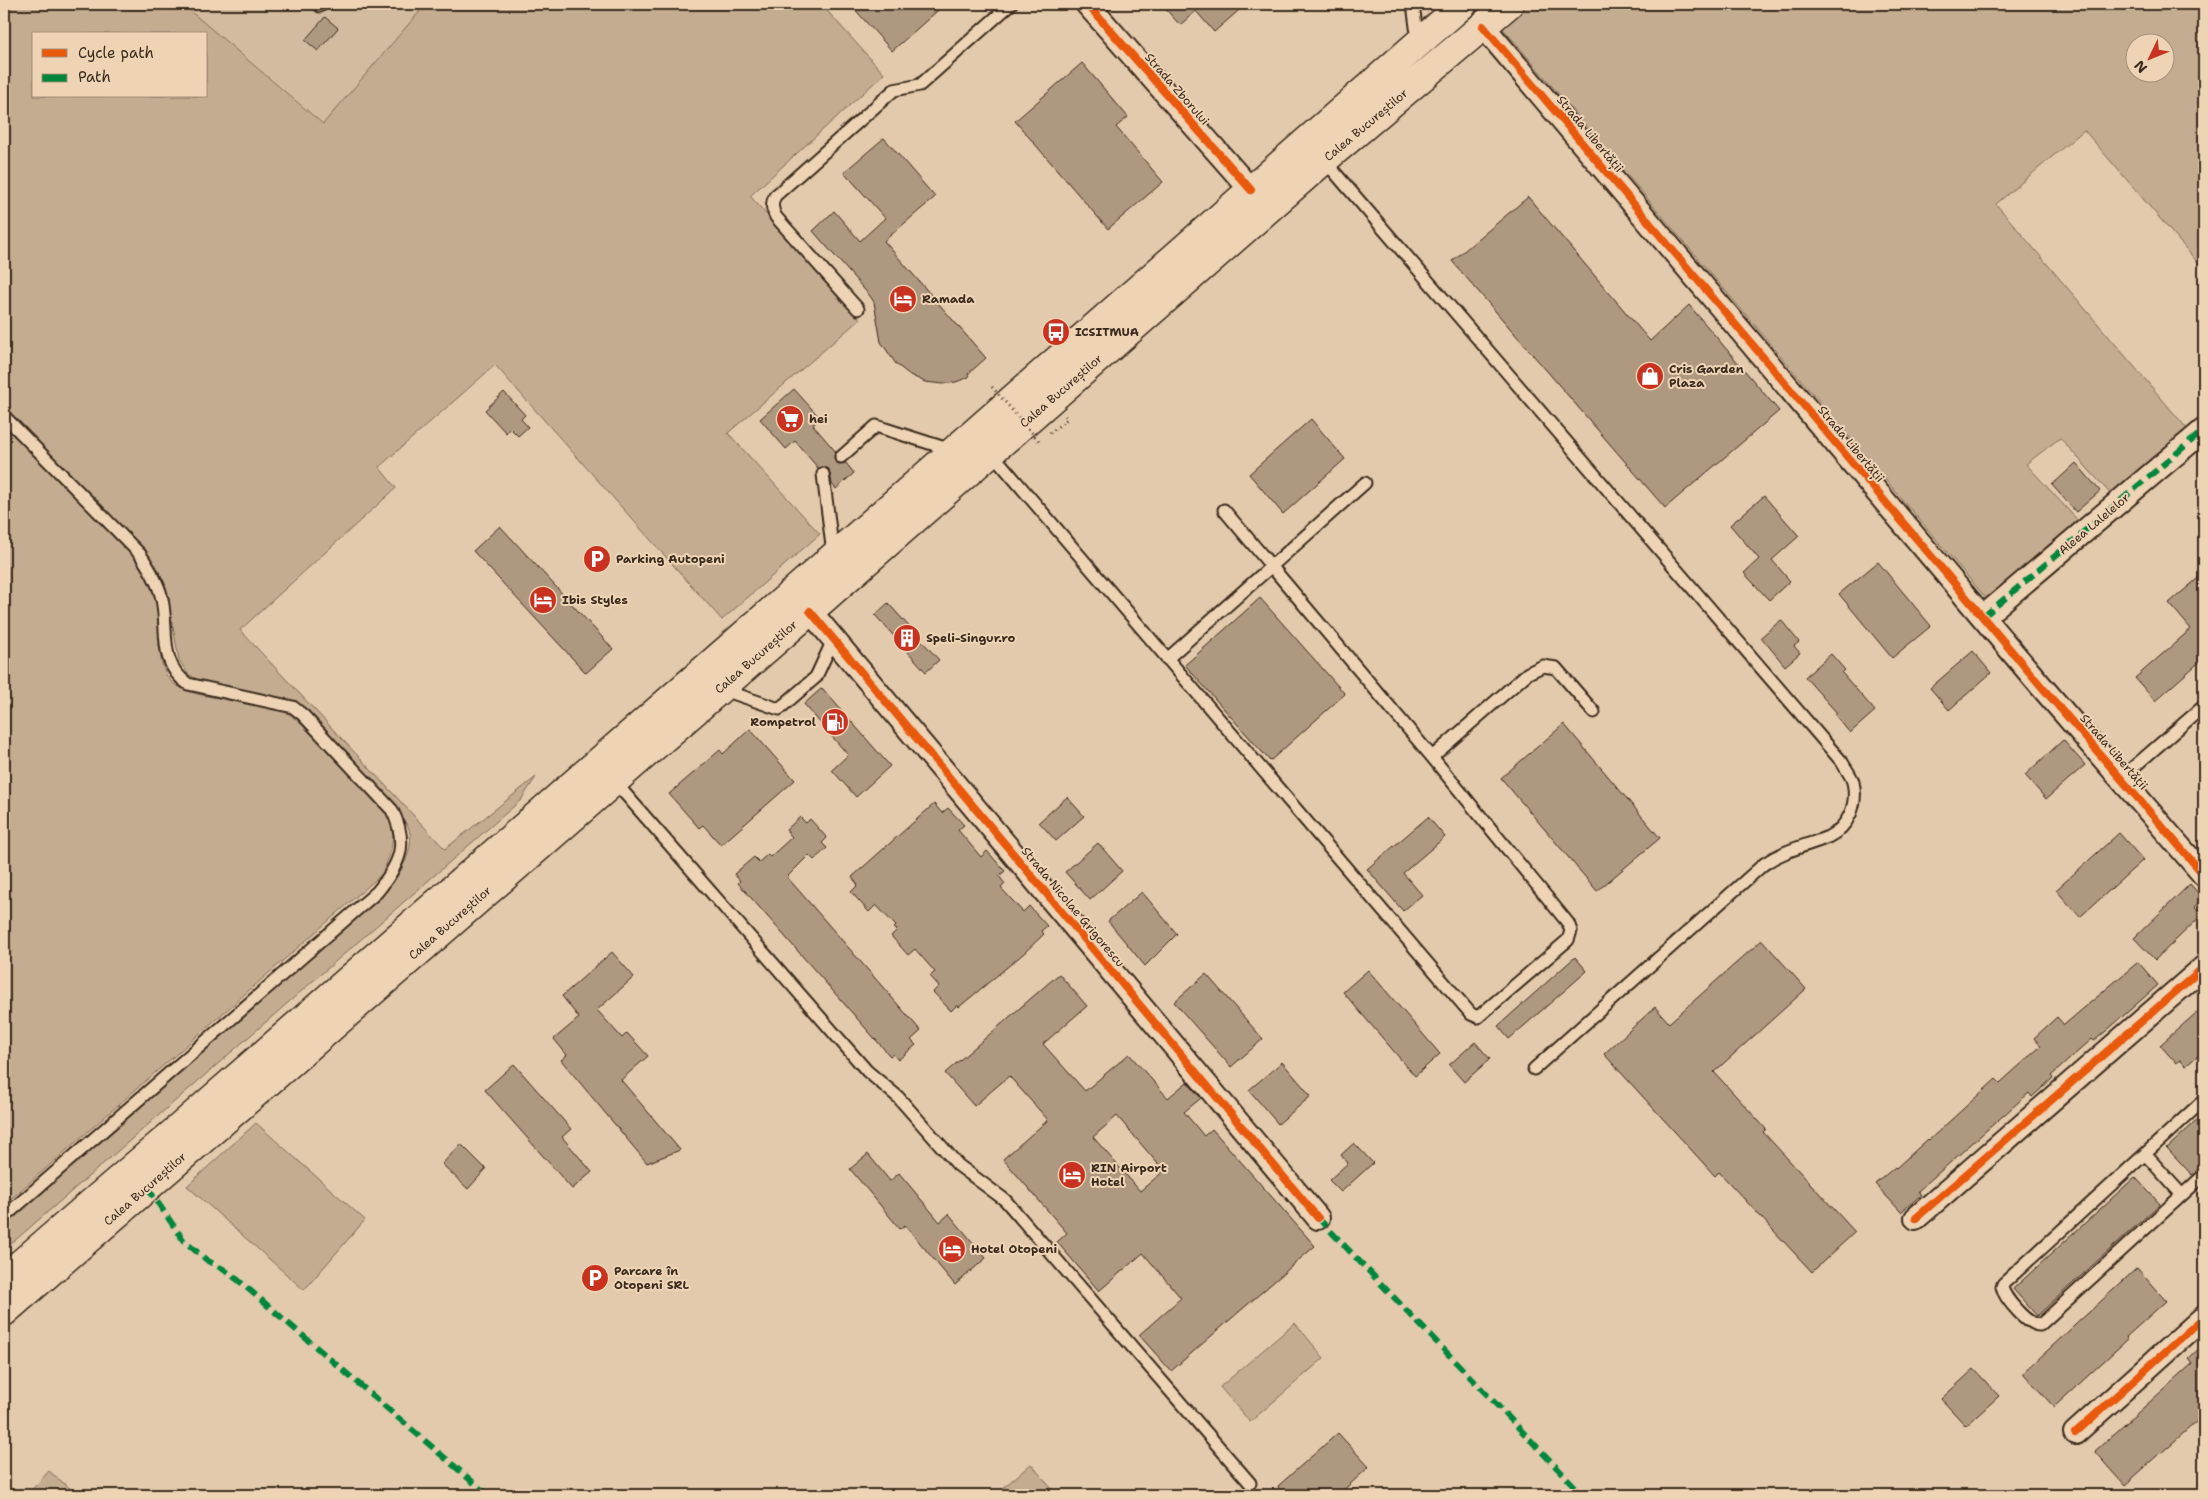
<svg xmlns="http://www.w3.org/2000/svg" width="2208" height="1499" font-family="'Shantell Sans',sans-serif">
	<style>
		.built { fill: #d3bb9f }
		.green { fill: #c4ac91; stroke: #806b58; fill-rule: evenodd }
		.building { fill: #af9880; stroke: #3b2a1e; fill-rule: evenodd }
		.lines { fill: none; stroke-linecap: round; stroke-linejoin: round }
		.lane-casing { stroke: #3b2a1e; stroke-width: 15 }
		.street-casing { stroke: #3b2a1e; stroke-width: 26 }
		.highway-casing { stroke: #3b2a1e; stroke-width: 31 }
		.path { stroke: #3b2a1e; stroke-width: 3; stroke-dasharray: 1 4; stroke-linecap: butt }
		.lane { stroke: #eed4b5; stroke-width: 11 }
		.street { stroke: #eed4b5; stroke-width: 22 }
		.highway { stroke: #eed4b5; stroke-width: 28 }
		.path-bridge { stroke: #3b2a1e; stroke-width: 3; stroke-dasharray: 1 4; stroke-linecap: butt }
		.quiet { stroke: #00873e; stroke-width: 6; stroke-dasharray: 12 6; stroke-linecap: butt }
		.cycleway-casing { stroke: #eed4b5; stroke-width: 11 }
		.cycleway { stroke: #e8590c; stroke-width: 8 }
		.labels { text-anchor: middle; stroke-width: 4; stroke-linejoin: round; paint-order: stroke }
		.street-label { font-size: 12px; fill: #3b2a1e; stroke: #eed4b5 }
		.poi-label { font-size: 12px; font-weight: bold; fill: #3b2a1e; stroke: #eed4b5; text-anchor: start }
	</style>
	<rect width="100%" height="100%" fill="#e3caac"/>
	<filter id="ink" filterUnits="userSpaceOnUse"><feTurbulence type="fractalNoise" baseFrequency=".02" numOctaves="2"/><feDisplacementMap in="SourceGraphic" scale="10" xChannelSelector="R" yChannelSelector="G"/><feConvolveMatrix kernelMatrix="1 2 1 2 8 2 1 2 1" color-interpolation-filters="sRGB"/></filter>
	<g filter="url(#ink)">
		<path class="built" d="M182,4H426L324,124Z"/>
		<path class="green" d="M4,4H182L323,124L426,4H821L884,74L750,196L860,319L728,433L820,534L722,620L495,365L379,467L396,488L240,630L445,849L536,777L521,800L4,1250V1220L393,883C402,869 413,851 410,833C407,811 322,731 302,710L282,698L200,681L188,674L179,660L165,583L155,565L4,409ZM34,34H206V96H34Z
			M1530,4H2204V270L2084,130L1996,204L2189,431L2116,500L2060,438L2026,464L2082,525L1990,603L1502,27ZM2136,42H2166V72H2136Z
			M4,425L133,556C143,569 152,582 156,599C160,620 155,664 170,680C190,702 249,697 278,709C284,711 290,714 294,718C309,729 385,807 390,820C396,840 390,856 382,874L4,1205Z
			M256,1123L365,1220L304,1290L187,1186Z
			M1295,1323L1324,1358L1250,1422L1220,1387Z
			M1031,1464L1057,1495H995Z
			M49,1471L78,1495H27Z"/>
		<path class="building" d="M850,4H945L892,51Z
			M1161,4H1246L1214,32L1196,11L1180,25Z
			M325,17L338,28L318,51L305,40Z
			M1082,63L1128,117L1116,127L1163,182L1108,229L1015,121Z
			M884,138L935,197L884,241L986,358L968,374L969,377L956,382L943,384L925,382L910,375L896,364L881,342L874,302L870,296L813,231L834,211L860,241L885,218L844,172Z
			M1528,197L1650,341L1689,305L1779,411L1665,508L1452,261Z
			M794,389L820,418L813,425L836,452L834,455L835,462L839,464L846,463L854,473L836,489L832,484L829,469L823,467L818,468L795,441L786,449L760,419Z
			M504,392L525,415L521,419L528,427L518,436L510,428L506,433L485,410Z
			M1311,419L1345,459L1283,514L1249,474Z
			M2076,463L2100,491L2076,512L2052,485Z
			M1764,496L1799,536L1772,560L1790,581L1769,600L1744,573L1759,559L1730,525Z
			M500,526L613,649L586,673L473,551Z
			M1878,562L1931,626L1892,658L1839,594Z
			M2204,573V658L2155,701L2135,678L2191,629L2169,603Z
			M1260,598L1345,694L1270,761L1185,665Z
			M888,603L939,660L926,672L875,615Z
			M1781,620L1799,642L1794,646L1800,653L1785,666L1761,637Z
			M1973,651L1991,673L1949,710L1930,688Z
			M1831,654L1845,670L1842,673L1875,711L1850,733L1835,715L1837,713L1805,677Z
			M822,688L890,766L856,797L832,770L848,755L804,704Z
			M1564,724L1660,838L1597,891L1501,778Z
			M750,729L795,780L721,845L703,825L699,828L669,794L720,750L723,754Z
			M2063,740L2085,765L2046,799L2025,775Z
			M1067,797L1084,816L1056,841L1039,822Z
			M934,804L942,813L948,808L964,825L958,830L981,857L987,851L1005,871L999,876L1005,884L1001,888L1023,912L1029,906L1047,926L1041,931L1044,934L1023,954L959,1007L957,1005L951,1011L933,992L939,986L930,976L935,972L915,949L908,955L891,936L897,930L894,928L896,926L876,905L869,912L851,892L858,885L852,877Z
			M800,817L806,823L810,819L827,838L822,843L827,848L814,860L809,855L787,877L921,1031L911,1040L916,1045L898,1060L893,1054L890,1056L738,883L740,881L734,874L754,857L759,862L768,854L770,857L792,837L786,830Z
			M1428,817L1445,837L1403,873L1422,895L1403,911L1367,869Z
			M2119,833L2143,860L2080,917L2056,890Z
			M1098,843L1122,871L1090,900L1065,872Z
			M2190,884L2203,898L2194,907L2202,915L2155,960L2134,938Z
			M1142,892L1177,934L1145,966L1108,921Z
			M1762,940L1806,989L1714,1072L1766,1129L1763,1132L1855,1232L1812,1272L1719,1172L1715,1176L1604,1054L1655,1007L1669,1023Z
			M612,952L634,977L597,1010L622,1038L627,1033L648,1056L621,1080L680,1150L647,1163L561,1060L567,1055L554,1039L579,1018L562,996Z
			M1575,957L1587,971L1509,1039L1498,1026Z
			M2138,962L2158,985L2112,1026L2094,1041L2092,1039L2051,1076L2053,1078L2032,1097L2029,1093L1997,1121L1918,1191L1921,1195L1901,1212L1875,1184L1895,1167L1896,1168L1928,1139L1929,1140L1996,1079L2000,1083L2041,1046L2034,1038L2057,1017L2064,1025Z
			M1368,970L1440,1054L1415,1076L1343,992Z
			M1059,974L1087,1006L1043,1044L1085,1091L1129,1054L1168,1098L1187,1082L1201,1098L1184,1112L1204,1136L1212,1129L1315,1246L1171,1371L1139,1335L1181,1298L1143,1253L1099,1291L1057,1242L1067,1233L1003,1159L1048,1120L1009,1076L974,1106L945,1073ZM1117,1116L1164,1171L1140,1191L1093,1137Z
			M1206,974L1263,1039L1231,1067L1174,1002Z
			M2204,1006V1050L2186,1066L2180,1060L2176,1063L2160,1045Z
			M1475,1042L1490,1059L1464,1082L1449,1065Z
			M1282,1062L1311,1096L1278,1124L1249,1090Z
			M514,1064L571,1129L562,1137L592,1172L572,1189L485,1090Z
			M2204,1114V1163L2192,1175L2167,1148Z
			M1354,1143L1373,1163L1341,1192L1329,1180L1348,1163L1341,1155Z
			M461,1144L486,1169L468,1189L442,1164Z
			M868,1154L890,1181L899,1173L940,1222L949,1214L986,1258L955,1285L905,1225L900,1229L850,1169Z
			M2135,1177L2160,1204L2037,1316L2013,1289Z
			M2137,1268L2166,1301L2126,1337L2128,1339L2054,1407L2023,1373Z
			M2204,1344V1415L2125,1485L2095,1451L2192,1364L2188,1359Z
			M1974,1369L1999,1396L1966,1426L1941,1399Z
			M1338,1433L1369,1467L1338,1495H1282L1278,1486Z"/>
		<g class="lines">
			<g class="lane-casing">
				<path id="lane" d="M1413,4L1418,42
					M320,6L322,4
					M1324,160L1842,762C1845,768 1851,775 1853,782C1858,804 1849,827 1828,837C1806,846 1784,850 1764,864L1534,1069
					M858,309L776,217C772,209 771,204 775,196L894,90L920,85L1011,4
					M4,416L140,554C148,566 157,580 161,595C170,627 156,662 188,684L293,707L303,715L392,810C409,844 400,864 377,892L4,1217
					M991,452L1471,1014L1478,1017L1568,940L1571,931L1568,923L1432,757L1224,510
					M841,457L876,426L951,450
					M823,474L833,554
					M1167,659L1365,483
					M721,689L779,709L816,677L834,638
					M1432,757L1528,673L1543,666L1556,668L1594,712
					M2121,778L2204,706
					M614,781L867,1071L898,1097L958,1165L1005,1200L1250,1483
					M2204,1100L2003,1284L2002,1287C2004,1298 2028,1326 2040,1325L2204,1175
					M2145,1154L2182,1195"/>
			</g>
			<g class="street-casing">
				<path id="street" d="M1087,4L1251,190
					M1483,26L2041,686L2204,875
					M810,611L1318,1218
					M1983,617L2204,430
					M1916,1218L2204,967
					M2075,1433L2204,1317"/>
			</g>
			<g class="highway-casing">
				<path id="highway" d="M4,1278L179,1128L729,648L1463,4
					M4,1312L810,611L1324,160L1509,4"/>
			</g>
			<path class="path" d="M1050,433L1067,419L1065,416"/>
			<use href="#lane" class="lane"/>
			<use href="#street" class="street"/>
			<use href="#highway" class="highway"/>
			<path class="path-bridge" d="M992,387L1040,442"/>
			<path class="quiet" d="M1983,617L2204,430
				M147,1187L184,1241L208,1261L223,1269L238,1280L488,1495
				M1318,1218L1583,1495"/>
			<g class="cycleway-casing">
				<path id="cycleway" d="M1087,4L1251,190
					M1483,26L2041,686L2204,875
					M810,611L1318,1218
					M1916,1218L2204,967
					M2075,1433L2204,1317"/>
			</g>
			<use href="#cycleway" class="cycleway"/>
		</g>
	</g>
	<defs>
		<g id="hotel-disc" transform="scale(1.4375)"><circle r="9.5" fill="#c8321e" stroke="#eed4b5"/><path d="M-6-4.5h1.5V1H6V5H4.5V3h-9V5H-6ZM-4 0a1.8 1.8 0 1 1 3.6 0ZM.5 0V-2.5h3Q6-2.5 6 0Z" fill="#fff"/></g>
		<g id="bus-disc" transform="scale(1.4375)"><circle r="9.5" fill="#c8321e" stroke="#eed4b5"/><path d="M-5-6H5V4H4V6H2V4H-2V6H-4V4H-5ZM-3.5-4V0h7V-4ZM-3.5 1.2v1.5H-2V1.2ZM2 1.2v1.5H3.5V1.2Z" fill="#fff"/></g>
		<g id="shop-disc" transform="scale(1.4375)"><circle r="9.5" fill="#c8321e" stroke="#eed4b5"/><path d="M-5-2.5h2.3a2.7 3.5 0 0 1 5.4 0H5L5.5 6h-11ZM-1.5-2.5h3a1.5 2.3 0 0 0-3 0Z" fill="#fff"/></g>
		<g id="supermarket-disc" transform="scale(1.4375)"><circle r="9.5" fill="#c8321e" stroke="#eed4b5"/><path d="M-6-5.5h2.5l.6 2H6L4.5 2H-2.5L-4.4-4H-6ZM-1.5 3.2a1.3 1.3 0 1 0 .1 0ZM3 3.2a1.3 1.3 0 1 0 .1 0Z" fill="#fff"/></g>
		<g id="parking-disc" transform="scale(1.4375)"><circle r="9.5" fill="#c8321e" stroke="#eed4b5"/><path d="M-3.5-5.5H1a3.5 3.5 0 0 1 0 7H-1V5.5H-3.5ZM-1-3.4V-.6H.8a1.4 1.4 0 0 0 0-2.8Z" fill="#fff"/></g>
		<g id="building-disc" transform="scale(1.4375)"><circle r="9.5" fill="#c8321e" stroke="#eed4b5"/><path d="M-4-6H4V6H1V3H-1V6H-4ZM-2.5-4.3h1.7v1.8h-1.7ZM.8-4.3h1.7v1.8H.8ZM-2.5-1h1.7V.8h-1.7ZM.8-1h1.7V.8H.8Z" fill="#fff"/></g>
		<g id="fuel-disc" transform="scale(1.4375)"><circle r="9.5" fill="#c8321e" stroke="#eed4b5"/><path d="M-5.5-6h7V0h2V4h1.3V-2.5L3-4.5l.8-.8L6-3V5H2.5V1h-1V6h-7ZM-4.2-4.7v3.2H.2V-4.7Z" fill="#fff"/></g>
	</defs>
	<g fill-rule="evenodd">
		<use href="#hotel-disc" x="903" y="299"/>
		<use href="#bus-disc" x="1056" y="332"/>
		<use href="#shop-disc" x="1650" y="376"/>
		<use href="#supermarket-disc" x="790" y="419"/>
		<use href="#parking-disc" x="597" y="559"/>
		<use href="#hotel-disc" x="543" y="600"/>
		<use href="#building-disc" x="907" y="638"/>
		<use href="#fuel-disc" x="835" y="722"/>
		<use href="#hotel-disc" x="1072" y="1175"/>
		<use href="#hotel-disc" x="952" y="1249"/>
		<use href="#parking-disc" x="595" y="1278"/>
	</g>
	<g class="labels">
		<g class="street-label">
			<text transform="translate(1177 89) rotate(49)" y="4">Strada Zborului</text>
			<text transform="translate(1366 125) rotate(-40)" y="4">Calea Bucureștilor</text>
			<text transform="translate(1590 134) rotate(50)" y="4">Strada Libertății</text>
			<text transform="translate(1061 391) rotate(-41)" y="4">Calea Bucureștilor</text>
			<text transform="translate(1851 444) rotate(50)" y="4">Strada Libertății</text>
			<text transform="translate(2094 524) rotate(-40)" y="4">Aleea Lalelelor</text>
			<text transform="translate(756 657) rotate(-41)" y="4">Calea Bucureștilor</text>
			<text transform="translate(2114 752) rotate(49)" y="4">Strada Libertății</text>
			<text transform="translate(1073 907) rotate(50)" y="4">Strada Nicolae Grigorescu</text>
			<text transform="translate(450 923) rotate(-41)" y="4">Calea Bucureștilor</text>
			<text transform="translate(145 1189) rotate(-41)" y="4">Calea Bucureștilor</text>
		</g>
		<g class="poi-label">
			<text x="922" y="303">Ramada</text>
			<text x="1075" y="336">ICSITMUA</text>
			<text x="1669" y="373">Cris Garden<tspan x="1669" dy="14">Plaza</tspan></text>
			<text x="809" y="423">hei</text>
			<text x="616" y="563">Parking Autopeni</text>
			<text x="562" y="604">Ibis Styles</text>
			<text x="926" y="642">Speli-Singur.ro</text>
			<text x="816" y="726" text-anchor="end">Rompetrol</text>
			<text x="1091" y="1172">RIN Airport<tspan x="1091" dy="14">Hotel</tspan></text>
			<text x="971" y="1253">Hotel Otopeni</text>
			<text x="614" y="1275">Parcare în<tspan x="614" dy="14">Otopeni SRL</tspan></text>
		</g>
	</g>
	<rect width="2208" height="1499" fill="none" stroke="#eed4b5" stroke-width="20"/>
	<rect x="10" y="10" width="2188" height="1479" fill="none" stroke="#3b2a1e" stroke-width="2" filter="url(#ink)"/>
	<rect x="32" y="32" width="175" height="65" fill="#eed4b5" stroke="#a69079"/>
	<rect x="42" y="49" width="25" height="8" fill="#e8590c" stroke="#a69079"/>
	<text x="78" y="58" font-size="15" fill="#3b2a1e">Cycle path</text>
	<rect x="42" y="74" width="25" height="8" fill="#00873e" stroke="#a69079"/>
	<text x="78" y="82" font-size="15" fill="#3b2a1e">Path</text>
	<g transform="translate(2150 58) rotate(227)"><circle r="24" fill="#eed4b5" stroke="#a69079"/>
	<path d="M0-4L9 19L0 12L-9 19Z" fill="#c8321e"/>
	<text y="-8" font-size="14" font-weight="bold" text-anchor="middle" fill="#3b2a1e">N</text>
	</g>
</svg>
